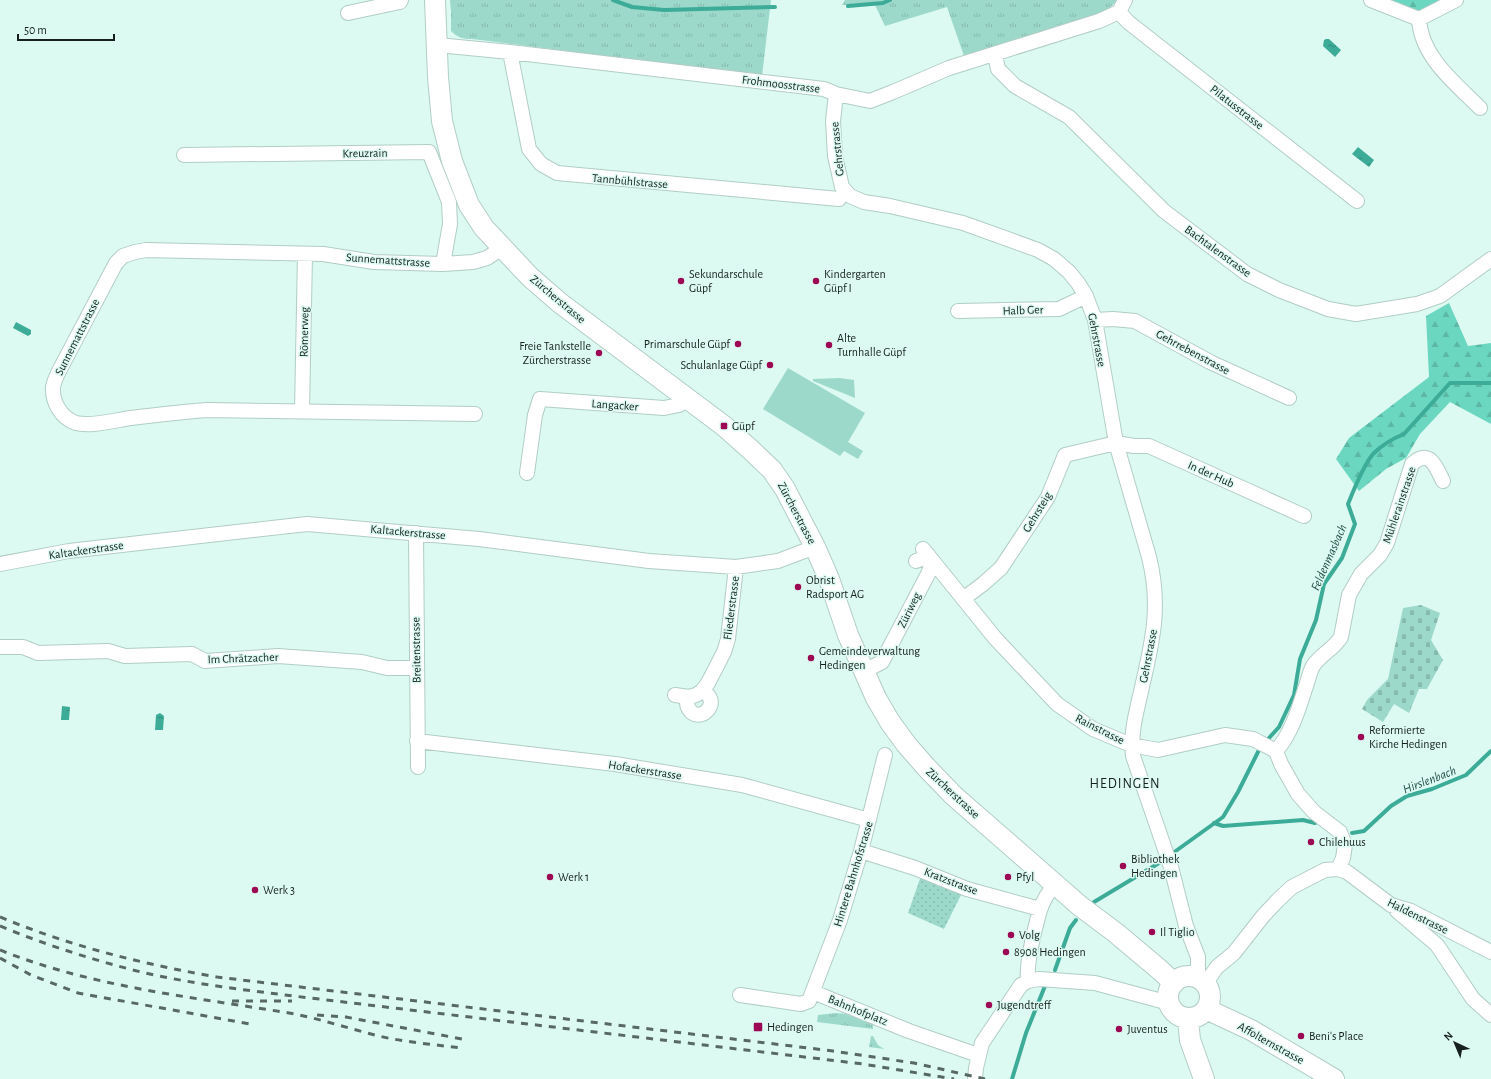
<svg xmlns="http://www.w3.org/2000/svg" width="1491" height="1079" font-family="'Alegreya Sans',sans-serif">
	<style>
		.grass { fill: url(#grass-tufts) }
		.forest { fill: url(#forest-firs) }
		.cemetery { fill: url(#cemetery-stones) }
		.park { fill: url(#park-dots) }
		.pitch { fill: #9cd9cb }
		.water { fill: url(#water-ripples) }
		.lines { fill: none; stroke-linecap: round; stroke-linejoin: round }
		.stream { stroke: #3cac98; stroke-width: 4 }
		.minor-casing { stroke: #b1cdc6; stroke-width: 16 }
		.secondary-casing { stroke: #b1cdc6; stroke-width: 22 }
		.minor { stroke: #fff; stroke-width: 14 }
		.secondary { stroke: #fff; stroke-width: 20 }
		.rail { stroke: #586964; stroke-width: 3; stroke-dasharray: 7 7; stroke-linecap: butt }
		.poi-dot { fill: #9c0754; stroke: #ddfaf2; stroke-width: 1.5 }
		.labels { text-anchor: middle; stroke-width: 3; stroke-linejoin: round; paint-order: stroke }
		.street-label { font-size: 12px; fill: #16211e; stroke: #ddfaf2 }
		.poi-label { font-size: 12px; fill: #16211e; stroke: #ddfaf2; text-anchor: start }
		.water-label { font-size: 13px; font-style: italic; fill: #235249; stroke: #ddfaf2 }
		.quarter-label { font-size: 14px; letter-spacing: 1px; fill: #16211e; stroke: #ddfaf2 }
	</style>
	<defs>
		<pattern id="grass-tufts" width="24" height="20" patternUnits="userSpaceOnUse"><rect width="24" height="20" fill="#9cd9cb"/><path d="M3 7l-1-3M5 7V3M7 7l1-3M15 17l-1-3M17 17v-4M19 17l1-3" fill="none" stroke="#86baae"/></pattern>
		<pattern id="forest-firs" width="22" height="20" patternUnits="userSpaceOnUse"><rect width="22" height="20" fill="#6bd7c1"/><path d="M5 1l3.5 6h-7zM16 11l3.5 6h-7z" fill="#5cb8a5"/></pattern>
		<pattern id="cemetery-stones" width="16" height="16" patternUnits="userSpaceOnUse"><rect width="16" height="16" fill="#9cd9cb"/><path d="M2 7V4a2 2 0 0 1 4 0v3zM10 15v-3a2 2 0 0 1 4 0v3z" fill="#86baae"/></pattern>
		<pattern id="park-dots" width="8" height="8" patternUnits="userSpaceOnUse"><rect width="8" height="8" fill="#9cd9cb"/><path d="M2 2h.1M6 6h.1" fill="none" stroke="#86baae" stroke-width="1.8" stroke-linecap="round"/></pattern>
		<pattern id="water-ripples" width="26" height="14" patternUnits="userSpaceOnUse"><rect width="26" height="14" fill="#3cac98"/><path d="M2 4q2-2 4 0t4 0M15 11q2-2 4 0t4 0" fill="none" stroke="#318c7b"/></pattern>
	</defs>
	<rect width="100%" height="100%" fill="#ddfaf2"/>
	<path class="grass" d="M450,0H771L762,76L472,39C463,39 458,38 451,31V12Z
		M845,0H1117C1111,8 1103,13 1094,17L964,56L947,7L885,26L875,5H842Z
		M836,1013L847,1014L873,1025V1029L817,1022L818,1015Z
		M871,1036H873L878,1045L884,1049L869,1047Z"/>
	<path class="forest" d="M1388,0H1445L1423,13Z
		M1449,303L1468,346L1491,343V424L1450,402L1420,434L1406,458L1386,469L1359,491L1336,459L1349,438L1429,377L1426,316Z"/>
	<path class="cemetery" d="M1421,605L1440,613L1431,640L1443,660L1427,689H1419L1409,713L1394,704L1383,722L1362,709L1367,700L1388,679L1403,608Z"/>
	<path class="park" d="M921,876L963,891L944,929L908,913Z"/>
	<path class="pitch" d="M788,368L865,413L848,442L863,451L858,459L844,451L840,456L763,409Z
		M839,378L854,380L855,398L813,381V379Z"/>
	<path class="water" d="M1326,39H1329L1341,50L1335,57L1323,46L1324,40Z
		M1358,147L1374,160L1369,167L1352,154Z
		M16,322L31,330V334L28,336L13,328Z
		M62,706L70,707L69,720H61Z
		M160,713L164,716L163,730H155L156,715Z"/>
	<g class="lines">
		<path class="stream" d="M613,0L632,7L664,10L775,7
			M848,6L883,3L890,0
			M1269,738L1279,727L1294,695L1300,659L1316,620L1324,584L1342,558L1350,537L1355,524L1348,504C1354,489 1363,466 1373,454C1381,446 1394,438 1404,434L1450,383H1491
			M1214,823L1223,826L1303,820L1315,823
			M1352,833L1364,831L1391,806L1407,796L1432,789L1466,775L1491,751
			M1173,853L1223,817L1238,792L1260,748
			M1094,902L1164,860
			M1055,970L1070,928L1076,920
			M1012,1079L1026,1033L1045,986"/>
		<g class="minor-casing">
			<path id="minor" d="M1371,0L1419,19L1456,0
				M1119,12L1128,22L1357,201
				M348,13L400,2L401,0
				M1419,19C1421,57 1455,83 1480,108
				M438,45L510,52L824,89L836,94L870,101L893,92L949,68L1099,21L1119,12L1125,0
				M510,52L529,149L541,164L557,173L839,199
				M995,55L998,69L1015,86L1069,117L1164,211L1247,274L1279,290L1328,309L1356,314L1417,304L1440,296L1491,259
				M836,94L833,121L835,156L842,187L850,196L864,202L890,206L963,223L1038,250L1054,259L1069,272L1078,283L1086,296L1095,320L1116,443L1149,557C1161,605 1153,640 1142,687C1137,710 1130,732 1133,756L1171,867L1186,926L1198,957V979
				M184,155L429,152L449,202L450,224L443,264
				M958,311L1059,309L1086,296
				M1095,320L1113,319L1135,321L1210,362L1289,398
				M302,411L305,254
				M475,414L207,410C181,412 156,415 131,418C116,420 91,427 76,423C61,418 52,402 53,387C54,382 56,377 58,373L116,263L123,256L135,252L146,250L323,254L374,262L443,264L473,262L487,258L502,248
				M527,473L535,415L540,399L664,408L679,405L688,398
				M416,533L418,767
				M923,549L995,638L1057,704L1093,729L1131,745L1158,750L1225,735L1253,739L1276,751L1281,764L1298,794L1314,812L1340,832L1345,845L1343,858L1338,869
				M916,561L929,556
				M0,564L69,551L307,524L479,539L649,561L736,567L778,561L815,547
				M963,599L983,584L1001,568L1048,497L1065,455L1116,443L1134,446H1149L1304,516
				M0,647H23L38,653L108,651L125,656L192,654L205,661L278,656L362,662L387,668H416
				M864,671L882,662L928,574L933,561
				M675,695L689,697L696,695L702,691L708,683L724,652L728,639L736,567
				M689,697C687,701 686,705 689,709C699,726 724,701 702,691
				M417,741L615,764L742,785L869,820
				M1276,751C1291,734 1298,711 1305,689C1308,682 1309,673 1313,666C1321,654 1334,649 1341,637L1349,595L1361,574L1380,555L1387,543L1412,464C1430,448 1436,467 1443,481
				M861,851L915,868L967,889L1040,909
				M1397,911L1437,945L1473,999L1491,1015
				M1028,981C1026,964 1035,928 1040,910C1043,901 1049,891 1056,883
				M1205,984L1217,967L1234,953L1263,916L1278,900L1292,887L1325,870L1338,869L1347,872L1391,905L1411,911L1491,952
				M813,992L909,1031L978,1055
				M740,995L801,1004L809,1001L840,920L861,851L885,755
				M975,1079L976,1068L982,1043L1021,985L1028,981L1039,979L1095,983L1169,1003"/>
		</g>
		<g class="secondary-casing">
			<path id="secondary" d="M435,0L438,77L442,121L452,161L469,205L484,228L530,277L560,303L724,426L751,450L772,470L785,489L815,547L829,579L848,635L876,698L890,722L906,744L926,767L954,796L1080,906L1116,933L1160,970L1174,983
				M1168 997a21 21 0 1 1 42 0a21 21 0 1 1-42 0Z
				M1206,1009L1251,1030L1334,1079
				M1188,1018L1190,1040L1204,1079"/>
		</g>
		<use href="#minor" class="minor"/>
		<use href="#secondary" class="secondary"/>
		<path class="rail" d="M0,917C70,946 142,964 217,977L833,1051L914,1063L985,1079
			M0,926C46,945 93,960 141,972C188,983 237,989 285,995L863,1064L954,1079
			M0,950C92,987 192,997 289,1013C317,1018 344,1027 371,1034C400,1042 431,1044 461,1048
			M0,958L31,975L78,993L250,1024
			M232,1001H292
			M317,1015L346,1017L462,1039"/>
	</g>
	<g class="poi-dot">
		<circle cx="681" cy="281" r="4"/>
		<circle cx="816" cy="281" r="4"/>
		<circle cx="738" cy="344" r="4"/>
		<circle cx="829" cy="345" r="4"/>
		<circle cx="599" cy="353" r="4"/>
		<circle cx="770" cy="365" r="4"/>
		<rect x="720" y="422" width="8" height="8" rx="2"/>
		<circle cx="798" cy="587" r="4"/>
		<circle cx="811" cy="658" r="4"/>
		<circle cx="1361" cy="737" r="4"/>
		<circle cx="1311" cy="842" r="4"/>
		<circle cx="1123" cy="866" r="4"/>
		<circle cx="550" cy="877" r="4"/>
		<circle cx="1008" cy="877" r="4"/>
		<circle cx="255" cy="890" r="4"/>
		<circle cx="1152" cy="932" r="4"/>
		<circle cx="1011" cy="935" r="4"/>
		<circle cx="1006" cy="952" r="4"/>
		<circle cx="989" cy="1005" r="4"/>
		<rect x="753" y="1022" width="10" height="10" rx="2"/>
		<circle cx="1119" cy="1029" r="4"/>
		<circle cx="1301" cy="1036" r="4"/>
	</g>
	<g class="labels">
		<g class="street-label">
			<text transform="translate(781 84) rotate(7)" y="4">Frohmoosstrasse</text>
			<text transform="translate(1237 107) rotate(38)" y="4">Pilatusstrasse</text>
			<text transform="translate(837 149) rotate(-96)" y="4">Gehrstrasse</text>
			<text transform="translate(365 153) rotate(-1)" y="4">Kreuzrain</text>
			<text transform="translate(630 181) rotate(5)" y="4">Tannbühlstrasse</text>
			<text transform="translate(1218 251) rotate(36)" y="4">Bachtalenstrasse</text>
			<text transform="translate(388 260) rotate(4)" y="4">Sunnemattstrasse</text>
			<text transform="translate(558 299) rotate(40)" y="4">Zürcherstrasse</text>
			<text transform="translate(1023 310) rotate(-2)" y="4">Halb Ger</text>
			<text transform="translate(304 332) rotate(-89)" y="4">Römerweg</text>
			<text transform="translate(77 337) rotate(-63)" y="4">Sunnemattstrasse</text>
			<text transform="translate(1097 340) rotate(79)" y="4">Gehrstrasse</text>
			<text transform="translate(1193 352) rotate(28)" y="4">Gehrrebenstrasse</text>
			<text transform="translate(615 405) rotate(4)" y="4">Langacker</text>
			<text transform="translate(1211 474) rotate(24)" y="4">In der Hub</text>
			<text transform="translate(1399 505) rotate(-71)" y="4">Mühlerainstrasse</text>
			<text transform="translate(1037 512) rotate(-59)" y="4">Gehrsteig</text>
			<text transform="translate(797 513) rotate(62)" y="4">Zürcherstrasse</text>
			<text transform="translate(408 532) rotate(5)" y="4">Kaltackerstrasse</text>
			<text transform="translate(86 550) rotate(-8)" y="4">Kaltackerstrasse</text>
			<text transform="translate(731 608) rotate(-83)" y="4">Fliederstrasse</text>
			<text transform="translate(909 610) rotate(-64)" y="4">Züriweg</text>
			<text transform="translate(416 650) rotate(-91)" y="4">Breitenstrasse</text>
			<text transform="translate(1148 656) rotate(-79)" y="4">Gehrstrasse</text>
			<text transform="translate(243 658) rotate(-2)" y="4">Im Chrätzacher</text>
			<text transform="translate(1100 729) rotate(27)" y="4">Rainstrasse</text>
			<text transform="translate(645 770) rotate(9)" y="4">Hofackerstrasse</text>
			<text transform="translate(953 793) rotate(43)" y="4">Zürcherstrasse</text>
			<text transform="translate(853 874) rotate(-73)" y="4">Hintere Bahnhofstrasse</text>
			<text transform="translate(951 881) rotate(21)" y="4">Kratzstrasse</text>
			<text transform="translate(1418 916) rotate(26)" y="4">Haldenstrasse</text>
			<text transform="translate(858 1010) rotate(22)" y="4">Bahnhofplatz</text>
			<text transform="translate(1271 1043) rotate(29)" y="4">Affolternstrasse</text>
		</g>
		<g class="poi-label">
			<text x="689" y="278">Sekundarschule<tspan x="689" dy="14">Güpf</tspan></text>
			<text x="824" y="278">Kindergarten<tspan x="824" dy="14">Güpf I</tspan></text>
			<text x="837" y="342">Alte<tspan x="837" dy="14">Turnhalle Güpf</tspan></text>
			<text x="730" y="348" text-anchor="end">Primarschule Güpf</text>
			<text x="591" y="350" text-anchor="end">Freie Tankstelle<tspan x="591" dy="14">Zürcherstrasse</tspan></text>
			<text x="762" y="369" text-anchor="end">Schulanlage Güpf</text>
			<text x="732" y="430">Güpf</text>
			<text x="806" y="584">Obrist<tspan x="806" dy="14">Radsport AG</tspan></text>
			<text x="819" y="655">Gemeindeverwaltung<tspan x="819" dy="14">Hedingen</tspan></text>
			<text x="1369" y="734">Reformierte<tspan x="1369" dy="14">Kirche Hedingen</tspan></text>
			<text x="1319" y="846">Chilehuus</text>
			<text x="1131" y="863">Bibliothek<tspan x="1131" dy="14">Hedingen</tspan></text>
			<text x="558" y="881">Werk 1</text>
			<text x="1016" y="881">Pfyl</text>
			<text x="263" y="894">Werk 3</text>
			<text x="1160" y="936">Il Tiglio</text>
			<text x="1019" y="939">Volg</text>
			<text x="1014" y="956">8908 Hedingen</text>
			<text x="997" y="1009">Jugendtreff</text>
			<text x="767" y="1031">Hedingen</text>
			<text x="1127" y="1033">Juventus</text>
			<text x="1309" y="1040">Beni's Place</text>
		</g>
		<g class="water-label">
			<text transform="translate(1328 557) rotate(-66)" y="5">Feldenmasbach</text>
			<text transform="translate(1429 779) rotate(-21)" y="5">Hirslenbach</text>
		</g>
		<g class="quarter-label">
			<text x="1125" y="788">HEDINGEN</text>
		</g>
	</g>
	<g transform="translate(1455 1043) rotate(316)" stroke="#ddfaf2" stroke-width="3" paint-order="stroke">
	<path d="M0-3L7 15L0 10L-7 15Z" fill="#16211e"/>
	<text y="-6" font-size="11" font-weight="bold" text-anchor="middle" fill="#16211e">N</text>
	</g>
	<path d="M18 34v6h96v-6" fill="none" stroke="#16211e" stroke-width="2"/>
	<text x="24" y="34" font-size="12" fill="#16211e" stroke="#ddfaf2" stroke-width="3" paint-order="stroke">50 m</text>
</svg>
